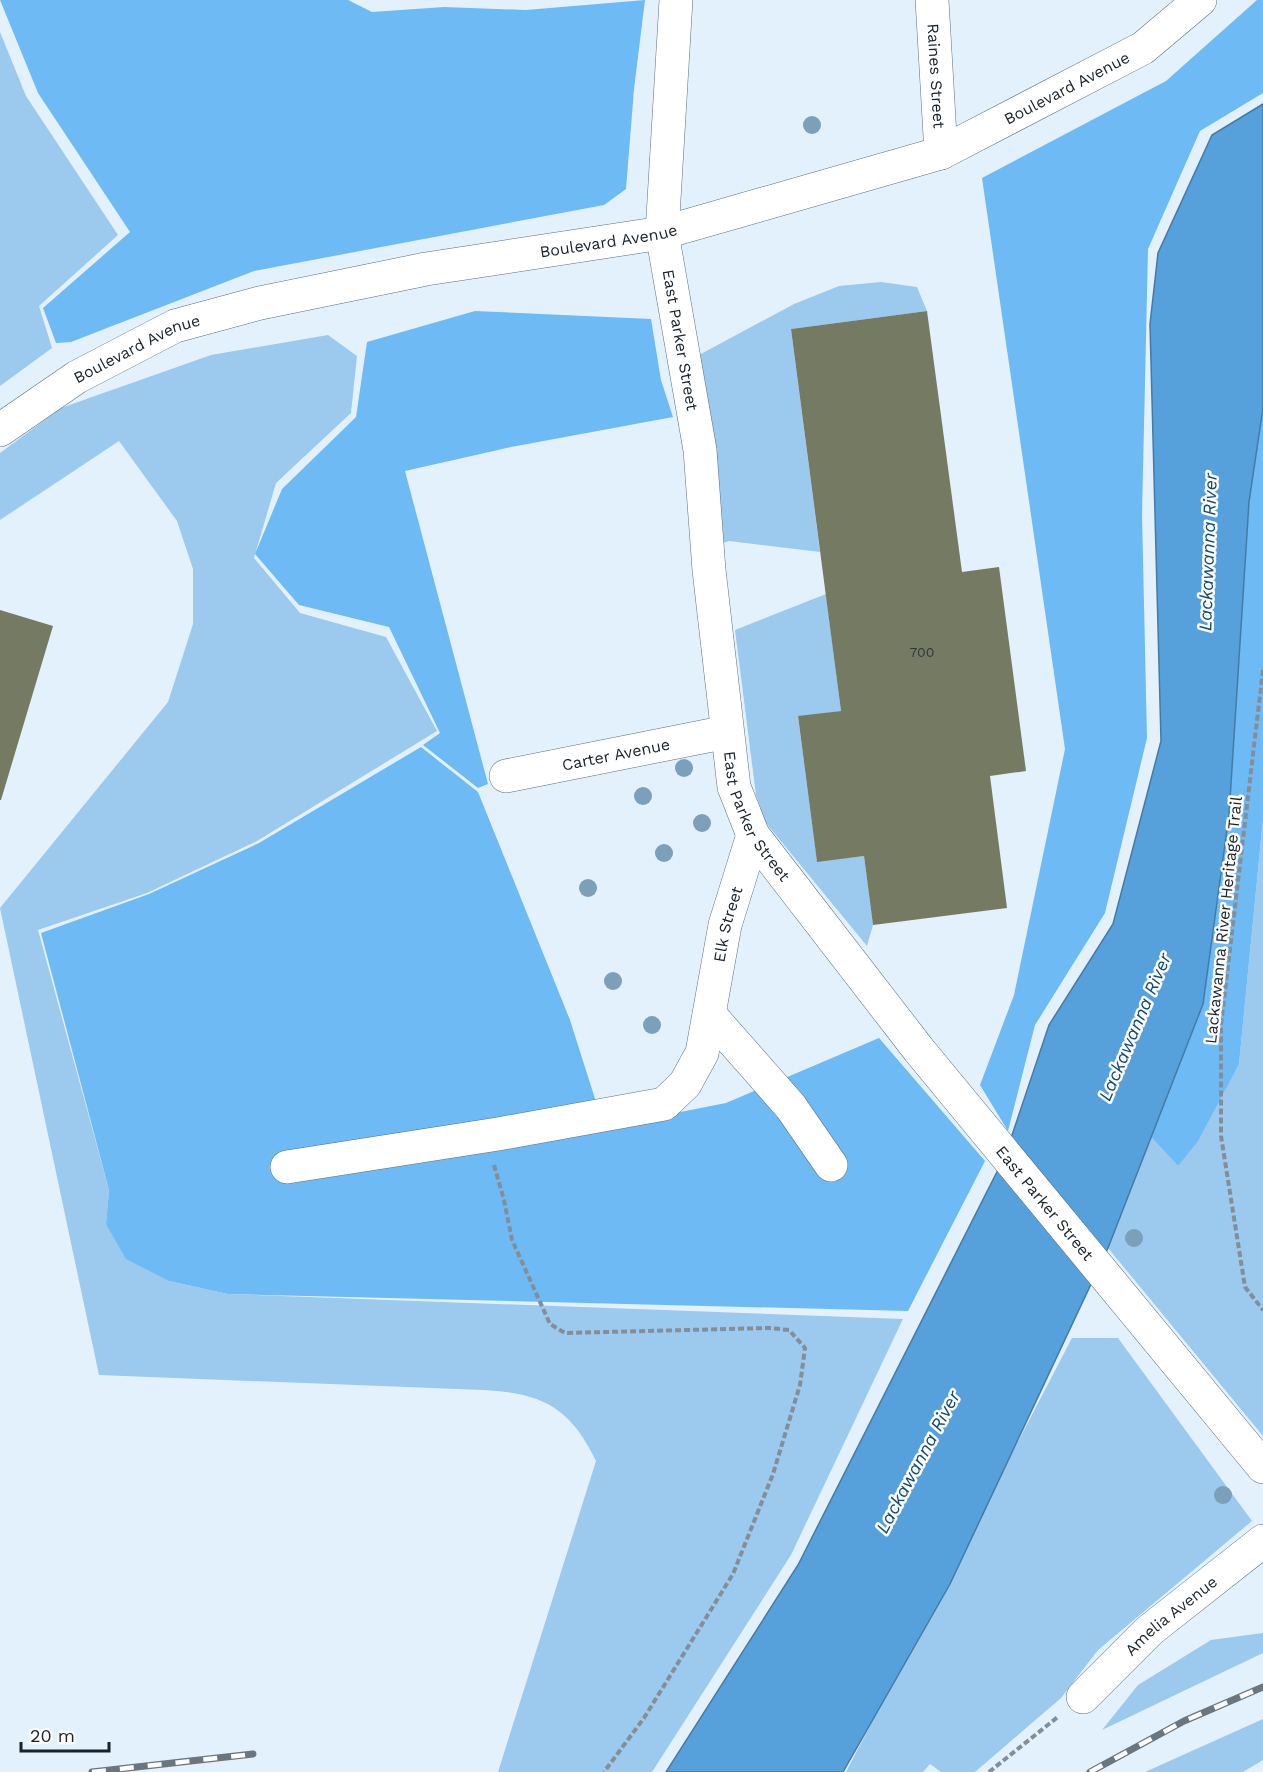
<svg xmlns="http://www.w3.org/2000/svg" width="1263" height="1772" font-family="'Work Sans',sans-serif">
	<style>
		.green { fill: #9cc9ee }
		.forest { fill: #6ebaf5 }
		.water { fill: #56a1db; stroke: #447ba6; stroke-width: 1.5 }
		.building { fill: #757b63 }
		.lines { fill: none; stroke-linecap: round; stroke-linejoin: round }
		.minor-casing { stroke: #5b7081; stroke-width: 34 }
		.path { stroke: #838e98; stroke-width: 4; stroke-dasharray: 6 3; stroke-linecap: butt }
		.minor { stroke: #fff; stroke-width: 33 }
		.rail-casing { stroke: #6a757e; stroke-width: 7 }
		.rail { stroke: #fcfcfc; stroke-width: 4.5; stroke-dasharray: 14; stroke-linecap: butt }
		.tree { fill: #7c9fba }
		.labels { text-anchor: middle; stroke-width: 5; stroke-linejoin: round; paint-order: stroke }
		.number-label { font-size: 14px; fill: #303838 }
		.street-label { font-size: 16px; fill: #192229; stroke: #fcfcfc }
		.water-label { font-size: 18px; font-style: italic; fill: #0f496f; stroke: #fcfcfc }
	</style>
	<rect width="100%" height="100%" fill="#e3f1fd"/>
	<path class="green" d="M0,32L26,96L118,235L39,306L52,348L0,386Z
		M881,282L917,287L927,311L791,329L820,552L729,541L723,543L699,355L794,304L839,286Z
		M328,335L357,356L351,413L276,483L254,558L300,613L386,637L437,731L257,841L147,893L38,930L109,1190L106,1224L169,1281L228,1294L903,1319L791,1555L652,1772H498L596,1461C570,1407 542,1393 483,1390L99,1375L0,908L168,702L193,624V569L177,521L119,441L0,520V453L61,408L211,355Z
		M826,594L841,711L798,717L817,861L864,856L873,925L867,946L766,823L756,795L735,630Z
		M1263,819V1436L1108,1248L1151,1137L1178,1166L1239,1064Z
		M1072,1338H1118L1252,1521L1098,1650L1061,1698L975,1772H941L930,1764L923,1772H846Z
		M1263,1633V1653L1102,1730L1138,1685L1211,1640Z
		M1263,1719V1760L1243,1772H1145Z"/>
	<path class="forest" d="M0,0H348L372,12L444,7L526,10L645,0L634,89L626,189L604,205L254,271L71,342L56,343L43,308L130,232L38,93Z
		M1257,0H1263V93L1200,131L1148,249L1142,515L1147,738L1105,913L1035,1025L1008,1131L980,1085L1014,995L1065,749L982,178L1166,81Z
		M475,311L651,319L661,380L673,417L511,447L405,471L488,784L478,788L423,745L440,733L389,627L299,605L255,554L282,489L356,417L367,342Z
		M1263,408V819L1239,1064L1198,1141L1178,1166L1151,1137L1203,1004L1229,815L1249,502Z
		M421,747L478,792L570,1020L604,1127L726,1103L879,1038L985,1161L908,1311L228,1294L169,1281L126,1259L106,1224L109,1190L41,933L149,894L259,843Z"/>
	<path class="water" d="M1263,104V408L1249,502L1229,815L1203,1004L1108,1248L950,1584L843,1772H666L798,1565L1005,1156L1049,1025L1113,924L1161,741L1150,324L1158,253L1212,135Z"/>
	<path class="building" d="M927,311L962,572L999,567L1026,771L990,776L1007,908L873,925L864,856L817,862L798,716L841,711L791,329Z
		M0,610L53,626L1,800H0Z"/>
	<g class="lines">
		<g class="minor-casing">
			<g id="minor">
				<path id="s1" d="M676,0L662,233L700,450L709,570L734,787L753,835L919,1050L1263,1467"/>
				<path id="s2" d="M932,0L941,153"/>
				<path id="s3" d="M0,430L77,377L175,326L260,303L426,269L662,233L941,153L1143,48L1200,0"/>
				<path id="s4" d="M506,776L727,732"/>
				<path d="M710,1015L791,1107L831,1165"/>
				<path id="s5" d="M287,1167L498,1134L664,1104L685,1084L702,1053L725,925L753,835"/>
				<path id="s6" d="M1083,1697L1150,1630L1263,1541"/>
			</g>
		</g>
		<path class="path" d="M1263,670L1221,1025V1136L1245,1287L1263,1310
			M494,1165L504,1200L512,1240L550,1324L565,1333L769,1328L789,1330L805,1348L800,1385L773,1474L733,1574L644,1718L604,1772
			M989,1772L1059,1716"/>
		<use href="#minor" class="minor"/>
		<g class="rail-casing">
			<path id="rail" d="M92,1772L253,1754
				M1090,1772L1184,1721L1263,1687"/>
		</g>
		<use href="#rail" class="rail"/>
	</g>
	<g class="tree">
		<circle cx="812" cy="125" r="9"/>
		<circle cx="684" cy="768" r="9"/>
		<circle cx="643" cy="796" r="9"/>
		<circle cx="702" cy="823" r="9"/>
		<circle cx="664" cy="853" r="9"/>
		<circle cx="588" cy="888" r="9"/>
		<circle cx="613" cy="981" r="9"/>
		<circle cx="652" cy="1025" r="9"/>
		<circle cx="1134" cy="1238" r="9"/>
		<circle cx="1223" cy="1495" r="9"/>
	</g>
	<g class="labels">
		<g class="number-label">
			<text x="922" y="657">700</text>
		</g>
		<g class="street-label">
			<text dy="6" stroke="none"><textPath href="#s2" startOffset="76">Raines Street</textPath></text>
			<text dy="6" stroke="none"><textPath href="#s3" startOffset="1132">Boulevard Avenue</textPath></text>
			<text dy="6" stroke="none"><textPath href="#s3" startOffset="646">Boulevard Avenue</textPath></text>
			<text dy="6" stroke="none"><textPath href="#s1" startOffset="342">East Parker Street</textPath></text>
			<text dy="6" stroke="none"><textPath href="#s3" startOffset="160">Boulevard Avenue</textPath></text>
			<text dy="6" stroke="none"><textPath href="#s4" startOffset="112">Carter Avenue</textPath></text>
			<text dy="6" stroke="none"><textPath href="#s1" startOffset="828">East Parker Street</textPath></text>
			<text transform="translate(1223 920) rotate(-84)" y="6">Lackawanna River Heritage Trail</text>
			<text dy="6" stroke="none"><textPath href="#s5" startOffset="578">Elk Street</textPath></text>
			<text dy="6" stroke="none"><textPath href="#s1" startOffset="1314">East Parker Street</textPath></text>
			<text dy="6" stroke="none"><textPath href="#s6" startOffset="120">Amelia Avenue</textPath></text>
		</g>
		<g class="water-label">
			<text transform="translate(1208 552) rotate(-88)" y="6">Lackawanna River</text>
			<text transform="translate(1135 1027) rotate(-67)" y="6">Lackawanna River</text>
			<text transform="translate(918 1462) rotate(-62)" y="6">Lackawanna River</text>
		</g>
	</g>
	<path d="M21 1742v9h88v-9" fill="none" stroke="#192229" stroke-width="3"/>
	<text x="30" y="1742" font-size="18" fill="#192229" stroke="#fcfcfc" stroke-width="4.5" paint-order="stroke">20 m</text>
</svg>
